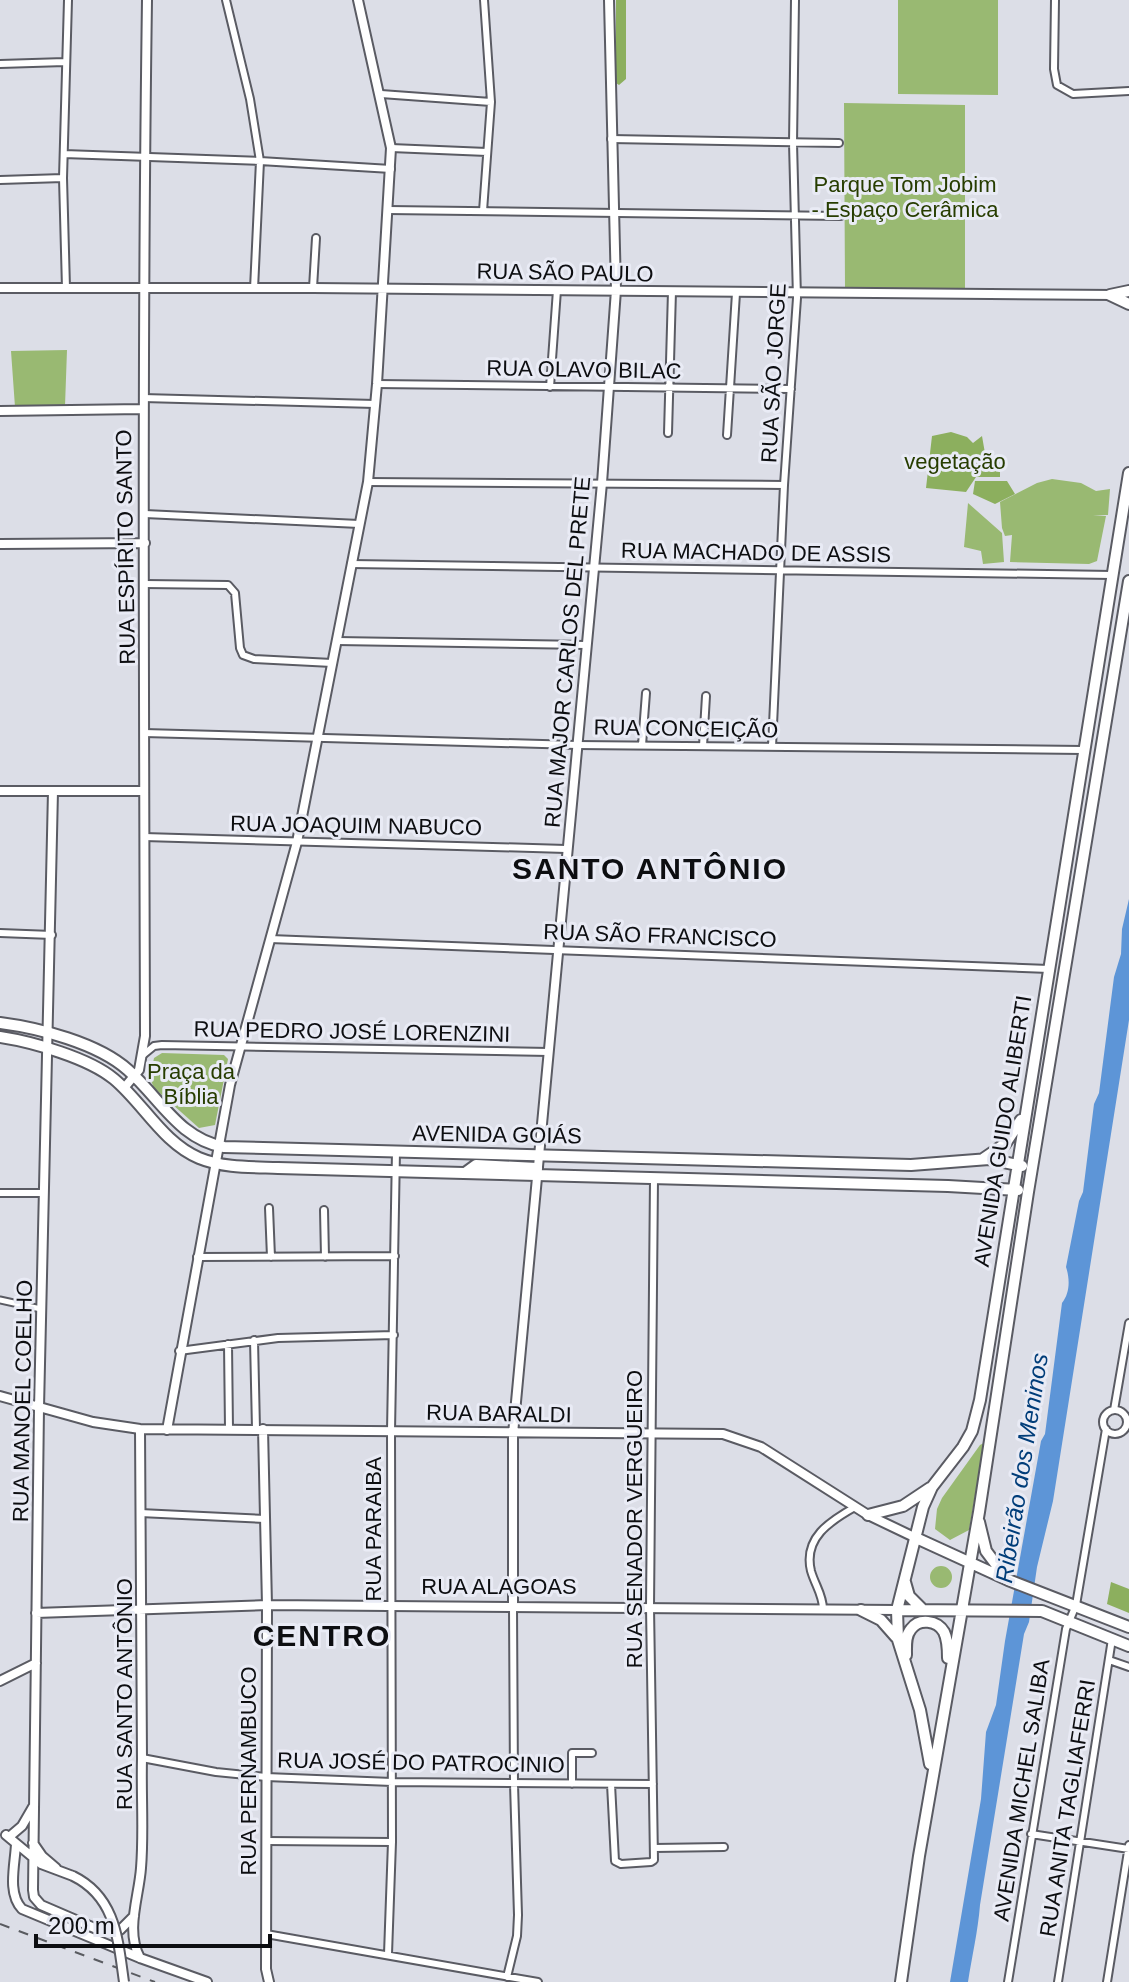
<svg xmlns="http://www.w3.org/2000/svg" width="1129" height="1982" font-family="Arial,sans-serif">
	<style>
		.green { fill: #99b972 }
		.forest { fill: #8caf5e }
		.water { fill: #5d95d7 }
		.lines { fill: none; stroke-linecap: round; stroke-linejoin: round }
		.pedestrian-casing { stroke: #5a5b63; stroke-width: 9 }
		.minor-casing { stroke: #5a5b63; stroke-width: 10 }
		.tertiary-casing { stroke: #5a5b63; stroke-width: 12 }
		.primary-casing { stroke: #5a5b63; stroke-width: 14 }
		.pedestrian { stroke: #fff; stroke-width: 5 }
		.minor { stroke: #fff; stroke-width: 6 }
		.tertiary { stroke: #fff; stroke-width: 8 }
		.primary { stroke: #fff; stroke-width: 10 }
		.rail { stroke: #595b60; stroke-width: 2; stroke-dasharray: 10 10; stroke-linecap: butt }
		.tertiary-bridge-casing { stroke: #5a5b63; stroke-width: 12; stroke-linecap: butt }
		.tertiary-bridge { stroke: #fff; stroke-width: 8 }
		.labels { text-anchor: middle; stroke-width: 6; stroke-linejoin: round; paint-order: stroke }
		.park-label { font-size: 22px; fill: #273d00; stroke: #e9ebf5 }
		.street-label { font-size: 22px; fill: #0d0e11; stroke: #e9ebf5 }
		.water-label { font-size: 24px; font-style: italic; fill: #003d79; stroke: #e9ebf5 }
		.district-label { font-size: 30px; font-weight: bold; letter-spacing: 2px; fill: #0d0e11; stroke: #e9ebf5 }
	</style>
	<rect width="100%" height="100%" fill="#dcdee7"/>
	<path class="green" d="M898,0H998V95L898,94Z
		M844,103L965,105V289L845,288Z
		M67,350L65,406L15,407L11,351Z
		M1052,479L1081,483L1096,491L1110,489L1108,515H1093L1106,516L1097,561L1089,564L1010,562L1012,535L1005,536L1002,528L1000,502L1037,483Z
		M968,503L1002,533L1004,562L983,564L981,551L964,547Z
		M162,1053L224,1055L228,1059L215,1125L199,1128L154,1088L150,1078L154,1058Z
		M984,1443L969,1530L950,1540L935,1529L937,1509L942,1498L980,1445Z
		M930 1577a11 11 0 1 1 22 0a11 11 0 1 1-22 0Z"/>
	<path class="forest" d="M616,0H626V79L619,85L616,83Z
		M951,432L967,437L973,443L982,436L986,459L1000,462V477H976L966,492L926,488L932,436Z
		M975,481H1007L1015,494L995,504L973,494Z
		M1111,1582L1129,1589V1613L1107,1604Z"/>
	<path class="water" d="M1129,899V1020L1053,1501L1037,1567L1029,1622L1024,1634L980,1905C978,1931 972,1956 968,1982H950L981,1799L986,1732L996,1705L1005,1641L1041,1441L1045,1434L1062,1303C1070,1293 1070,1279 1066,1267L1079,1201L1083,1192L1094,1104L1099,1093L1114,977L1121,954L1122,929Z"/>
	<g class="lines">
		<g class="pedestrian-casing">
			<path id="pedestrian" d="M0,1300L41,1309"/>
		</g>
		<g class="minor-casing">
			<path id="minor" d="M226,0L250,99L260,161L254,289
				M1055,0L1054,69L1057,85L1073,94L1129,91
				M0,64L65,62
				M381,94L491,102
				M611,139L839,143
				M391,148L487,152
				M64,154L260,161L391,169
				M0,180L63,178
				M388,210L841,216
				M483,211L491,102L484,0
				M66,288L63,178L68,0
				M313,288L316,238
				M377,384L791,389
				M550,387L557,290
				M143,398L375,404
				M668,433L672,291
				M727,435L736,293
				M368,482L784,485
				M145,514L359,524
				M351,564L1112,575
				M145,584L228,585L235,593L240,648L243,655L254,659L332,663
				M337,641L586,645
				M144,733L577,745L1083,750
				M642,745L646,693
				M703,746L706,696
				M772,747L784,485L797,298L793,143L795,0
				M144,837L566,849
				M0,933L52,935
				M270,939L1049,969
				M143,1055L154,1046L162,1045L549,1052
				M0,1193H44
				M269,1208L271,1257
				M324,1210L325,1257
				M197,1257L395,1256
				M254,1340L256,1429
				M228,1344L229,1429
				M179,1351L278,1338L394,1335
				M1114,1410L1129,1323
				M1103 1422a12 12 0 1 1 24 0a12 12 0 1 1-24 0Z
				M140,1513L265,1519
				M823,1609C823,1595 815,1585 811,1571C803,1538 830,1521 855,1507
				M1109,1660L1129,1667
				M142,1758L216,1772L266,1777L392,1782L653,1784
				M572,1784V1753H592
				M611,1784L615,1861L621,1864L651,1862L654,1860L650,1607L654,1179
				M1031,1834L1129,1849
				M266,1841L392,1842
				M654,1848L724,1847
				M266,1934L538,1982
				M388,1954L392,1842L391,1431L396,1151
				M507,1977L517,1936L518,1915L514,1784L513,1607
				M1008,1982L1066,1629L1076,1605L1106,1429
				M1058,1982L1112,1639
				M1107,1982L1129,1845"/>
		</g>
		<g class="tertiary-casing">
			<path id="tertiary" d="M0,288H313L1115,295
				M0,411L142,409
				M0,544L145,543
				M0,791H144
				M53,791L39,1408L33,1890L34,1897L41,1905L99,1930H120L134,1916
				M124,1088L139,1070L145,1036C144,690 142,345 147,0
				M0,1396L93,1422L140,1429L723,1434L761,1447L868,1515L914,1537
				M140,1429C141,1539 142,1649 142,1759C141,1795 144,1832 141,1868C139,1897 125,1931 140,1958
				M263,1429L267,1605L266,1969L269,1982
				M167,1430L230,1085L297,842L368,482L377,384L391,148L358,0
				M513,1607V1434L602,483L616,290L609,0
				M36,1613L267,1605L897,1610
				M0,1681L36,1663
				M6,1835L41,1864L73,1876
				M9,1837L22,1826L33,1807
				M33,1843L42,1856L56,1868
				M16,1844C15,1865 7,1893 22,1909L140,1958L207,1982"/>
		</g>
		<g class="primary-casing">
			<path id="primary" d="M1110,295L1129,304
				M1110,295L1129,291
				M0,1023C39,1028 98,1043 128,1070C160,1098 179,1139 224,1147L911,1165L989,1159L1022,1166
				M0,1037C33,1042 89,1058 114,1079C143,1103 163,1143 199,1158C223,1168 252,1167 278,1168L948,1186L1018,1190
				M983,1159L1005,1144L1021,1120
				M465,1173L476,1165L537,1168
				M868,1515L903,1506L930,1488
				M979,1522L986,1551L1004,1575
				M914,1537L1008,1580L1129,1627
				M905,1582L909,1596L923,1610
				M861,1610L881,1620L896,1637
				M897,1610L1042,1611L1129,1646
				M906,1655C906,1646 905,1636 911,1629C919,1618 937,1620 944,1632C948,1640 948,1650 948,1658
				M930,1764L920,1710L898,1640L897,1610L923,1507L932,1487L963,1447L972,1431L980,1400L1129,473
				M901,1982L919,1856L979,1512L1028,1192L1129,581"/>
		</g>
		<use href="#pedestrian" class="pedestrian"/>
		<use href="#minor" class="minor"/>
		<use href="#tertiary" class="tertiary"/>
		<use href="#primary" class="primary"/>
		<path class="rail" d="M0,1924L155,1982"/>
		<g class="tertiary-bridge-casing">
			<path id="tertiary-bridge" d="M73,1876C116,1897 118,1940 124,1982"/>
		</g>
		<use href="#tertiary-bridge" class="tertiary-bridge"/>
	</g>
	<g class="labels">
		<g class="park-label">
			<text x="905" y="192">Parque Tom Jobim<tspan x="905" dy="25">- Espaço Cerâmica</tspan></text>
			<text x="955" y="469">vegetação</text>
			<text x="191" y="1079">Praça da<tspan x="191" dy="25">Bíblia</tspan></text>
		</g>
		<g class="street-label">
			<text transform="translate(565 272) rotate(1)" y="8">RUA SÃO PAULO</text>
			<text transform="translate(584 369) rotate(1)" y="8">RUA OLAVO BILAC</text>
			<text transform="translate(773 373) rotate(-87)" y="8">RUA SÃO JORGE</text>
			<text transform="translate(125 547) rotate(-91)" y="8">RUA ESPÍRITO SANTO</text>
			<text transform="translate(756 552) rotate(1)" y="8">RUA MACHADO DE ASSIS</text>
			<text transform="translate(567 652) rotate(-85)" y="8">RUA MAJOR CARLOS DEL PRETE</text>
			<text transform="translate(686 728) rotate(1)" y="8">RUA CONCEIÇÃO</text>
			<text transform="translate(356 825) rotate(1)" y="8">RUA JOAQUIM NABUCO</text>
			<text transform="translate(660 935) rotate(2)" y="8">RUA SÃO FRANCISCO</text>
			<text transform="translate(352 1031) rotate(1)" y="8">RUA PEDRO JOSÉ LORENZINI</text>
			<text transform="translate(1002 1131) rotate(-81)" y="8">AVENIDA GUIDO ALIBERTI</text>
			<text transform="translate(497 1134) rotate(1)" y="8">AVENIDA GOIÁS</text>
			<text transform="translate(22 1401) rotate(-89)" y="8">RUA MANOEL COELHO</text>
			<text transform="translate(499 1413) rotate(1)" y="8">RUA BARALDI</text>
			<text transform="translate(634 1519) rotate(-90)" y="8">RUA SENADOR VERGUEIRO</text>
			<text transform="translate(373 1529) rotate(-90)" y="8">RUA PARAIBA</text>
			<text x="499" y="1594">RUA ALAGOAS</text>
			<text transform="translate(124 1694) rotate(-90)" y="8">RUA SANTO ANTÔNIO</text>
			<text transform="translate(421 1762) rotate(1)" y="8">RUA JOSÉ DO PATROCINIO</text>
			<text transform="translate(248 1771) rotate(-90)" y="8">RUA PERNAMBUCO</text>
			<text transform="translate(1021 1790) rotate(-81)" y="8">AVENIDA MICHEL SALIBA</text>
			<text transform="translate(1067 1808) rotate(-81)" y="8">RUA ANITA TAGLIAFERRI</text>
		</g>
		<g class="water-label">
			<text transform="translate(1022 1468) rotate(-81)" y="8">Ribeirão dos Meninos</text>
		</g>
		<g class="district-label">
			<text x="650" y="879">SANTO ANTÔNIO</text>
			<text x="322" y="1646">CENTRO</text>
		</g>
	</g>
	<path d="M36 1934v12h234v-12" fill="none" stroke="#0d0e11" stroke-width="4"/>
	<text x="48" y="1934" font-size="24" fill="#0d0e11" stroke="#e9ebf5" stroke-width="6" paint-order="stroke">200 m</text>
</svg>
